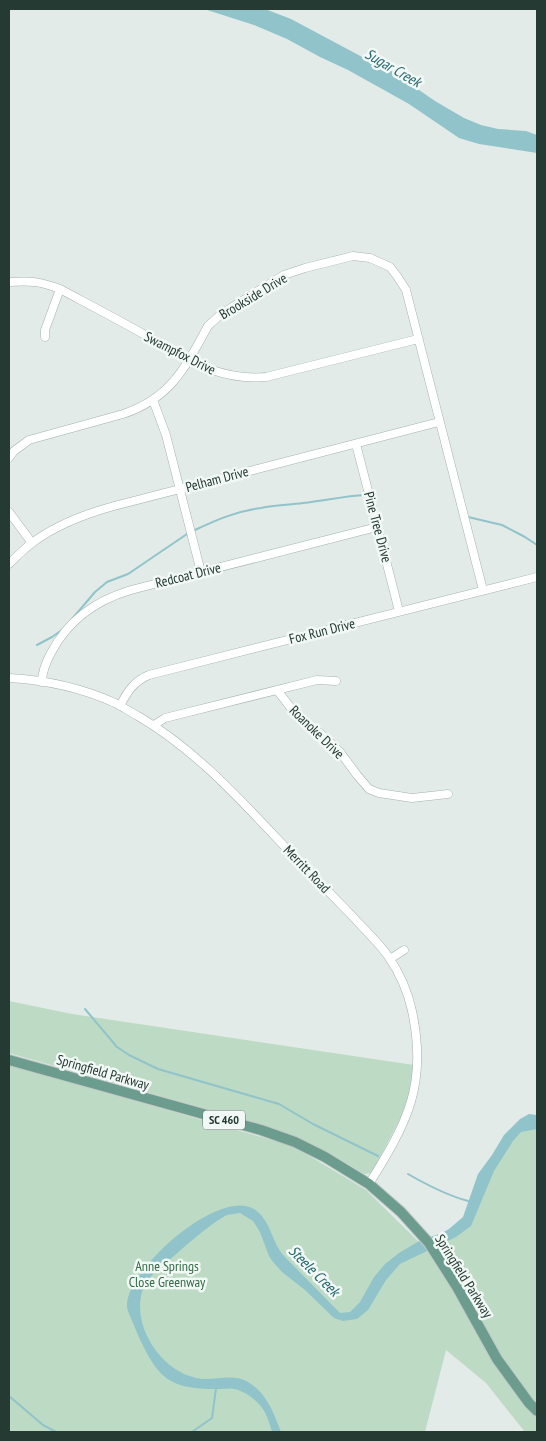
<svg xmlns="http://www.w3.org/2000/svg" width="546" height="1441" font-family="'PT Sans Narrow',sans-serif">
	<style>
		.green { fill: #bddac4 }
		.water { fill: #90c4ca }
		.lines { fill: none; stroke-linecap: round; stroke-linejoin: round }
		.stream { stroke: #90c4ca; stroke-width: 2 }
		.minor-casing { stroke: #a5b2ad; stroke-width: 9 }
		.major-casing { stroke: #c2c8c6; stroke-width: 12 }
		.minor { stroke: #fff; stroke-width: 8 }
		.major { stroke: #6b9c8d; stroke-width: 10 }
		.labels { text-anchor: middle; stroke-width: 5; stroke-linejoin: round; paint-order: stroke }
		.shield { fill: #f2f8f5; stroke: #62736d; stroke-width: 1 }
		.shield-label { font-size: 12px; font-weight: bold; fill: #243a33 }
		.street-label { font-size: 14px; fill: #243a33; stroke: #f2f8f5 }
		.park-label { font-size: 14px; fill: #336c46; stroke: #f2f8f5 }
		.water-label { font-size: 15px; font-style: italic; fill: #25676f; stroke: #f2f8f5 }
	</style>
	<rect width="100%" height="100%" fill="#e2ebe7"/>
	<path class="green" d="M9,1001L72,1014L414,1065L409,1094L401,1117L372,1173L364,1174L331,1154L296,1137L256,1123L9,1053Z
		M9,1065L293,1146L366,1190L423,1246L463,1225L509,1137L537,1122V1432H525L486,1383L446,1350L425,1432H9Z"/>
	<path class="water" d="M204,9H265L291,19L366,59L390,70L435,101L464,118L481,125L498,129L526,131L537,135V153L479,144L459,138L409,104L348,70L320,57L287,39L254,25Z
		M529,1114L537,1115V1129L521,1132L513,1141L494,1171L471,1226L456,1237L400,1264L386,1280L368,1310L357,1319L343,1321L334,1318L305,1290L282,1272L273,1262L269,1256L260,1232L253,1221L240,1213C235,1214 229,1214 225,1216C206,1227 182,1249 165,1264C158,1269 148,1278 144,1286C129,1322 159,1370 196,1378C213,1382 232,1372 248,1382C267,1393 274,1414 281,1432H272C267,1413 262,1403 245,1393C242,1392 238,1389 234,1389C230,1388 224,1389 219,1389C203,1389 186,1389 171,1381C153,1371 143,1346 135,1328C133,1322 128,1313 127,1307C124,1271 219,1187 254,1209C271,1220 271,1241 284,1256L340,1313L350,1312L360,1302L374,1277L385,1264L399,1253L421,1240L442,1233L449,1229L463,1217L478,1174L492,1155L504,1135L520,1119Z"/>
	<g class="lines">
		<path class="stream" d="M468,517L502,525L525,537L537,545
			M195,530C216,520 237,511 261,508C275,505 289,505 303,503C324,501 344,496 365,495
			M72,619L95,592L107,582L128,574L187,534
			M37,645L52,637L62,630
			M85,1009L117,1047L129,1055L158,1069L279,1104L313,1124L378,1156
			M408,1174C427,1185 446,1195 468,1201
			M9,1396L43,1425L56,1432
			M192,1432L212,1418L216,1388"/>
		<g class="minor-casing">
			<path id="minor" d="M9,282C31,281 39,281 60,289C88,304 117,319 145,335C186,358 217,381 266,377L418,339
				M45,337V330L60,289
				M153,400L166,435L201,572
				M356,444L399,611
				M9,458L14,451L29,440L123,414C171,398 185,368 208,326L221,314L284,275L305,268L353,256L370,258L390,267L397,276L406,290L483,590
				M9,512L32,543
				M9,564C16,557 24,549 32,543C56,525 85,514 114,506L439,422
				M9,678C45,680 82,688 115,703C123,707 130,712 138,716C203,754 253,814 305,868C322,885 339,902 355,919C366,931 379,943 388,956C399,972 408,992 412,1011C428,1085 407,1123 369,1184
				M42,682C42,671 46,662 51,653C68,620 97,600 131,590L377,527
				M277,690L294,712L307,725L320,733L340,752L357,775L369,789L379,793L412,798L448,794
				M120,706C127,692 134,681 149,675L537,577
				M154,725L165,718L317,680L336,681
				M390,959L404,950"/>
		</g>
		<g class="major-casing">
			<path id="major" d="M9,1060L261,1130L295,1142L325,1157L369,1184L401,1212L429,1243L457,1287L497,1359L529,1403L537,1411"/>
		</g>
		<use href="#minor" class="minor"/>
		<use href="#major" class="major"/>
	</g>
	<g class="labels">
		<rect class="shield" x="203" y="1110.5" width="42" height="19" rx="4"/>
		<g class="shield-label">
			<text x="224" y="1124">SC 460</text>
		</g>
		<g class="street-label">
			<text transform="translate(253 296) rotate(-31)" y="5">Brookside Drive</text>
			<text transform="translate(180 353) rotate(27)" y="5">Swampfox Drive</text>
			<text transform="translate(217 479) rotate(-15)" y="5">Pelham Drive</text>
			<text transform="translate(378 527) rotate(75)" y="5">Pine Tree Drive</text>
			<text transform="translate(188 575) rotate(-14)" y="5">Redcoat Drive</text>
			<text transform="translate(322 631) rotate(-14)" y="5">Fox Run Drive</text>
			<text transform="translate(317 732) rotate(44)" y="5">Roanoke Drive</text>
			<text transform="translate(307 869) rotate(46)" y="5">Merritt Road</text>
			<text transform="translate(103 1072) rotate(16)" y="5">Springfield Parkway</text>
			<text transform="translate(464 1276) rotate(58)" y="5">Springfield Parkway</text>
		</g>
		<g class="park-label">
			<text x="167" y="1271">Anne Springs<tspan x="167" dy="16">Close Greenway</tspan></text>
		</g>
		<g class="water-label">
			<text transform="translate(393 68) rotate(30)" y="5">Sugar Creek</text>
			<text transform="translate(314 1271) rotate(45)" y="5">Steele Creek</text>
		</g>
	</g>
	<rect width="546" height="1441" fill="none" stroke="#243a33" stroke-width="20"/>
</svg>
